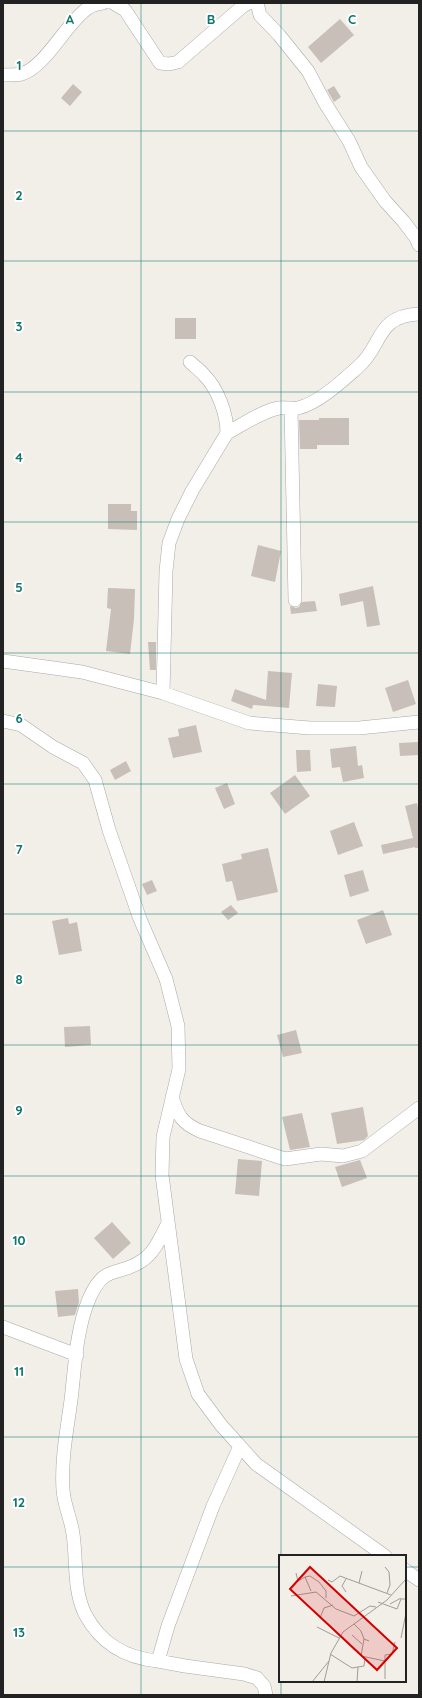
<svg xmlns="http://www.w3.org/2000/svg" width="422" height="1698" font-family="Quicksand,sans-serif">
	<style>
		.building { fill: #c7bfb8 }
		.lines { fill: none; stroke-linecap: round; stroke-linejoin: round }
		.minor-casing { stroke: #a9a9a9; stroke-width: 14 }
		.minor { stroke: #fff; stroke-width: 13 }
		.grid { fill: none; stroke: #0f766e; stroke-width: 1; stroke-opacity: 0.55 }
		.inset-road { fill: none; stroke: #9f9d99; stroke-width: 1 }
		.view { fill: #d40000; fill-opacity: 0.15; stroke: #d40000; stroke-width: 2 }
		.inset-edge { fill: none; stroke: #222; stroke-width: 2 }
		.grid-label { font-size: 13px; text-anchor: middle; font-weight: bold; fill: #0f766e; stroke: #fff; stroke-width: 4; stroke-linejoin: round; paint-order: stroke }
	</style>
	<rect width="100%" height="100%" fill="#f2efe9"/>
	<path class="building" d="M340,19L354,35L321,63L308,47Z
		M73,84L82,92L70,106L61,98Z
		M334,86L341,97L334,102L327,90Z
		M175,318H196V339H175Z
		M319,418H349V445H317V449H300L299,420H319Z
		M108,504H131V511H137V530L108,529Z
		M258,545L281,551L275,582L251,576Z
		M373,586L380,625L367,627L363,601L341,606L339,594Z
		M108,588L135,589L134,619L130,654L106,651L111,609L107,608Z
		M315,601L317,611L291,614L290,606L296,608L299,607L302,602Z
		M148,642H156V670H150Z
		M268,671L292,673L289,708L253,705L252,709L231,701L235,689L266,700Z
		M408,680L416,704L393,712L385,688Z
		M318,684L337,686L335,707L316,706Z
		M196,725L202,752L173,758L168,738L179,736L178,729Z
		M419,742V755L400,756L399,743Z
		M356,746L358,766L362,765L364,778L343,782L340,767L332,768L330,749Z
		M296,750H310L311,771L297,772Z
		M126,761L131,771L115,780L110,770Z
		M295,775L310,796L285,814L270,793Z
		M227,783L235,804L224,809L215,788Z
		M417,803L419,812V848H415V847L383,854L381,845L413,838L405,806Z
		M354,822L363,846L338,855L330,831Z
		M268,848L278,892L237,901L232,881L226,882L222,864L242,859L241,854Z
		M363,870L369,891L350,897L344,875Z
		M152,880L157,891L147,895L142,884Z
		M231,905L238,913L228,920L221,912Z
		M383,910L392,935L366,944L357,920Z
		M68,918L69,924L77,922L82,951L59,955L52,921Z
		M90,1026L91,1045L65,1047L64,1027Z
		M296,1030L302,1053L283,1057L277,1035Z
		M363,1107L368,1136L364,1140L337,1144L331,1113Z
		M302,1113L310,1147L290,1150L282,1117Z
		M238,1159L262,1161L259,1196L235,1194Z
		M360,1160L367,1178L342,1187L335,1167Z
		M112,1222L131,1243L113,1259L94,1238Z
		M78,1289L79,1302L75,1315L58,1317L55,1291Z"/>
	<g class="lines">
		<g class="minor-casing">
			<path id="minor" d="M113,3L125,10L160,63L169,64L178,62L243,6L249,3
				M257,3L260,15L279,35L308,71L325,103L349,141L361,167L385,201L404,222L416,238L419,245
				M3,75C9,75 16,75 22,74C47,65 66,23 88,8C92,5 98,4 103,3
				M291,408L295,600
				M227,433C242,425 262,411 279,408C285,407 292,409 298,408C319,403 342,381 358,367C383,346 375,316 419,314
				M3,661L82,672L163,693L249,723L310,728H359L419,722
				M163,693L166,571L169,543L178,519L192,491L227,433C227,414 218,389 204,375C200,370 195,367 190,362
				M3,721L21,725L53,747L83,763L95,780L109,830L140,919L166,979L178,1026L179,1069L163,1137L162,1175L186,1359L198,1394L221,1425L256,1464L385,1556
				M172,1097C178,1116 182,1123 200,1131L285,1159L321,1154L343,1156L362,1151L419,1108
				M3,1327L77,1355
				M240,1446L213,1506L168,1626L158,1661L185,1666L244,1674L257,1678L264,1686L266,1695
				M405,1570L419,1580
				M158,1661C125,1658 101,1644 85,1614C73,1589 77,1561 73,1534C71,1519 64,1505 63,1490C61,1459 67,1430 71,1400C75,1367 76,1330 89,1299C105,1262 118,1278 143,1260C155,1252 161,1236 168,1223"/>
		</g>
		<use href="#minor" class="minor"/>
	</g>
	<path class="grid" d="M141,3V1695M281,3V1556M3,131H419M3,261H419M3,392H419M3,522H419M3,653H419M3,784H419M3,914H419M3,1045H419M3,1176H419M3,1306H419M3,1437H419M3,1567H280M405,1567H419M281,1681V1695"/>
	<g transform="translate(279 1555)">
		<rect width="127" height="127" fill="#f2efe9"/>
		<path class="inset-road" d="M106,12L110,17L111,30L108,38M17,18L19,26L26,22L32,36M26,22L31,21L40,27L47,36V43M67,24L63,31L67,37M49,25L53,27L61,21L112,40M80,28L83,16M12,41L37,37L57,54L75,61L91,51L97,52M99,47L118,54L122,44H127M111,49L122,43M41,63L45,53L54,50M75,69L82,76L85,84L90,86M38,72L60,83M73,80L83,89M122,83L127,58M85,84L82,101L106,106V124M51,99L73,113L85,111L86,103M106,107V100L113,99L116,87M33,127L50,106L52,98L64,77L108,45L127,24M45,127L50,106M78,127L79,112"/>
		<path class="view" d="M31,12L118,93L98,115L11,34Z"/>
		<rect width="127" height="127" class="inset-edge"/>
	</g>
	<g class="grid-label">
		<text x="70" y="24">A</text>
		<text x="211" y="24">B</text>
		<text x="352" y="24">C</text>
		<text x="19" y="70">1</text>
		<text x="19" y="200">2</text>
		<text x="19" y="331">3</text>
		<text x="19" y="462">4</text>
		<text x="19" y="592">5</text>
		<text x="19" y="723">6</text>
		<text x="19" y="854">7</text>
		<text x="19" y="984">8</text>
		<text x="19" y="1115">9</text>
		<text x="19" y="1245">10</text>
		<text x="19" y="1376">11</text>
		<text x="19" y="1507">12</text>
		<text x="19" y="1637">13</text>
	</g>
	<rect width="422" height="1698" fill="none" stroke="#222222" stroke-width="8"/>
</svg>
